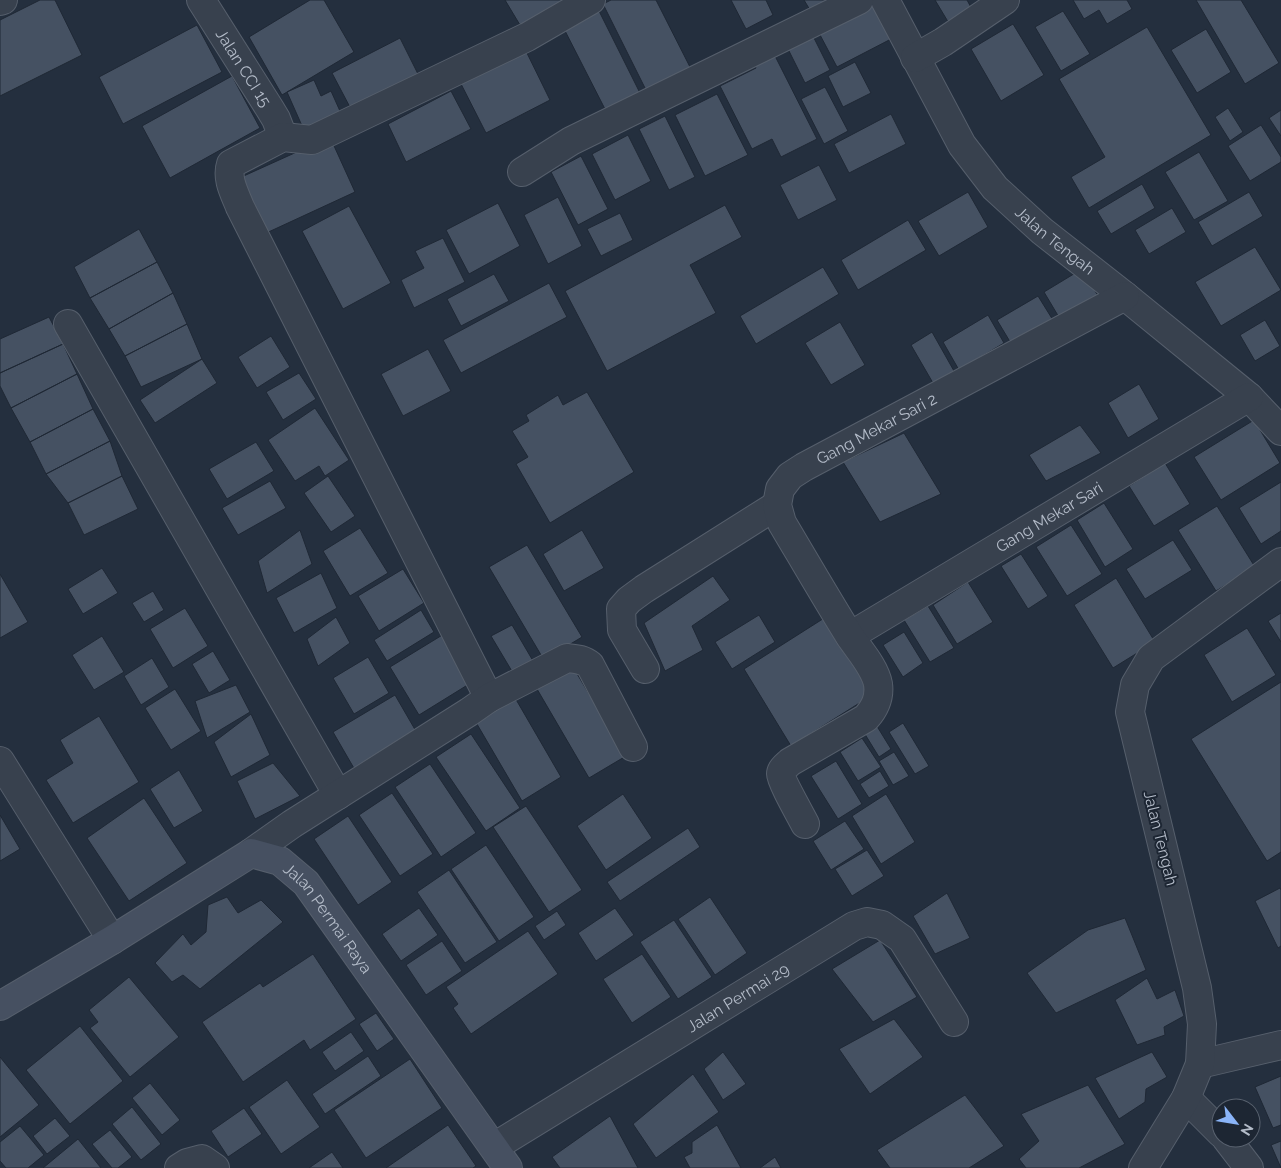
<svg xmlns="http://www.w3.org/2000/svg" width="1281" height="1168" font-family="Raleway,sans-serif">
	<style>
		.building { fill: #455162; stroke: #1f2835 }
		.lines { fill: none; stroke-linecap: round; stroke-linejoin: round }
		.street-casing { stroke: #565f6c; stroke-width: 30 }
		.secondary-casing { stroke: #565f6c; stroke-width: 30 }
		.street { stroke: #38414e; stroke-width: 28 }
		.secondary { stroke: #465061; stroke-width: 28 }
		.labels { text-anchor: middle; stroke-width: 4; stroke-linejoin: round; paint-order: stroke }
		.street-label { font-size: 16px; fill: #b4bcc9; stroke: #1d2633 }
	</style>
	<rect width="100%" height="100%" fill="#242f3e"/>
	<path class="building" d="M40,0H55L82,55L0,96V20Z
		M310,0H324L354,52L282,95L249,37Z
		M505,0H575L523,30Z
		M611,0H656L690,67L646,90L603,4Z
		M731,0H766L773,15L746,29Z
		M804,0H829L810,10Z
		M935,0H967L973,11L950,25Z
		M1073,0H1127L1132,9L1107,24L1099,10L1084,19Z
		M1196,0H1241L1279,63L1245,84Z
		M875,4L893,38L837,67L819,33Z
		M596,5L641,95L607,113L561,23Z
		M1063,11L1090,54L1061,71L1035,27Z
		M1013,24L1044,75L1001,101L971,49Z
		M197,25L222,72L123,124L99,77Z
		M1147,27L1211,135L1089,208L1071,177L1105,157L1059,79Z
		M1206,29L1231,72L1197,93L1171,50Z
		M811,32L830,70L805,83L786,45Z
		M400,38L419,76L352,111L332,73Z
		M524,47L550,100L486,133L459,80Z
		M772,50L817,139L781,157L772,139L752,149L720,86L756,68L752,60Z
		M855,62L871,93L843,107L828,76Z
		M232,76L260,128L170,178L142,126Z
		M314,80L321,96L331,91L344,120L307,137L287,92Z
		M825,87L848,131L824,144L801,99Z
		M451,91L471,129L406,162L388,124Z
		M717,94L748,155L705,176L675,115Z
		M1228,108L1243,132L1230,141L1215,117Z
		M1281,110V136L1269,118Z
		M891,114L906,144L849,173L834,144Z
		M665,116L695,177L669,190L639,129Z
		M1261,125L1281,157V162L1250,181L1228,146Z
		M628,135L651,181L615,200L592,154Z
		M330,137L355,192L262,235L237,179Z
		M1199,152L1228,201L1194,220L1165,172Z
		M581,156L608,209L578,225L551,172Z
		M819,165L837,200L798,220L780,185Z
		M1142,184L1155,208L1111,234L1097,211Z
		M968,192L988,227L939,256L918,221Z
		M1249,192L1263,216L1212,246L1198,222Z
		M558,197L582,246L548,264L524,215Z
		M498,203L520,246L469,274L446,230Z
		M725,205L742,237L690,265L716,313L607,371L565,291Z
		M349,206L391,283L343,309L302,231Z
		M1172,208L1186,232L1149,254L1135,230Z
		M620,213L633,240L601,256L587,229Z
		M908,220L926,250L858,290L841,260Z
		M139,229L157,262L90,298L74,267Z
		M443,238L465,282L414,308L401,280L424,268L415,251Z
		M1255,247L1281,290L1221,326L1195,282Z
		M157,262L173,293L109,329L90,298Z
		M823,267L839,294L756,344L740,316Z
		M1082,269L1101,301L1063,324L1044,292Z
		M494,274L509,301L461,326L447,299Z
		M549,283L567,317L461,373L443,340Z
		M173,293L187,324L125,356L109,329Z
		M1038,296L1056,325L1015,350L997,320Z
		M988,315L1004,343L959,370L943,342Z
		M49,317L63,344L0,373V339Z
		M1265,320L1280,346L1255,361L1240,335Z
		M840,322L865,365L831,385L805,343Z
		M187,324L202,359L141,387L125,356Z
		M932,332L954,371L933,383L911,345Z
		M271,336L290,367L257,388L238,357Z
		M63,344L77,374L11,408L0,386V373Z
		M428,349L451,391L403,416L381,374Z
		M202,359L217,383L155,423L140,400Z
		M299,373L316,399L283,420L266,392Z
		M77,374L93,409L30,442L11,408Z
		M1139,384L1159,419L1128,438L1108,403Z
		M587,392L634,472L550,523L516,464L528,457L512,431L529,421L526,415L558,395L563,405Z
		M315,408L349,460L325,476L319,466L295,481L268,440Z
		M93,409L110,441L46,474L30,442Z
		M1254,420L1280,463L1221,500L1194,457Z
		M1080,425L1101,453L1046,481L1029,455Z
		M904,433L941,494L880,522L843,462Z
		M110,441L122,476L68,503L46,474Z
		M256,442L274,471L227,499L209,469Z
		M1165,463L1190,504L1154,526L1129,486Z
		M122,476L138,509L84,535L68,503Z
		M328,476L355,516L331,532L304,493Z
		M270,481L286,508L238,535L222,508Z
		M1281,482V531L1261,544L1239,508Z
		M1104,503L1133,549L1105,567L1077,520Z
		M1217,506L1255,567L1216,591L1178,530Z
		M1071,525L1102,574L1067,596L1036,547Z
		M360,528L388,573L350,596L323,551Z
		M300,530L312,564L267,593L258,561Z
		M582,530L604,568L564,591L543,554Z
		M1173,540L1192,570L1145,599L1126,569Z
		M527,545L582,637L544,660L489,567Z
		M1021,554L1048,596L1028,609L1001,566Z
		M102,568L118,593L83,614L68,589Z
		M403,569L424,603L379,631L358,596Z
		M321,573L337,608L294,633L276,598Z
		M0,574L28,622L0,638Z
		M713,576L730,600L692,626L703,650L665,671L644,623Z
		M1116,578L1155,642L1113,668L1074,605Z
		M968,582L993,622L957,644L933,605Z
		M153,591L164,610L144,622L132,603Z
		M928,606L954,648L930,662L904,620Z
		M185,608L208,646L173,668L150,629Z
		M421,610L434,632L387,661L374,640Z
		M1281,613V642L1268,621Z
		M759,615L775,642L732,669L715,642Z
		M829,615L877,692L791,746L744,669Z
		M336,617L350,643L318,666L307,639Z
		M512,625L536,666L516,678L491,636Z
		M1247,628L1276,675L1232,702L1204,655Z
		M904,632L923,663L903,677L883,645Z
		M444,634L474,681L419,715L390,667Z
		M102,636L124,672L94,690L72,655Z
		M213,651L230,680L209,693L192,664Z
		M368,657L389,693L354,714L333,678Z
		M152,658L169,687L141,705L124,676Z
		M573,667L626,756L589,778L537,689Z
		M1281,682V852L1267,861L1191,739Z
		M236,685L250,712L207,738L195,701Z
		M175,689L201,731L171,750L145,708Z
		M395,695L417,733L355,770L333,732Z
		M514,696L561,777L522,801L474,719Z
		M251,714L270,755L231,777L214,742Z
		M99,716L139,782L73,823L46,780L73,763L60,740Z
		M875,723L891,749L879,757L863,731Z
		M903,723L929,766L915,774L889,732Z
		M471,734L520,808L486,831L436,757Z
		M862,738L881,767L858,781L840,752Z
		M894,752L909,776L893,785L879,761Z
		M836,761L862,804L838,819L811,776Z
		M273,763L300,796L255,819L237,781Z
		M430,764L476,833L441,857L395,787Z
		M179,770L203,811L174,828L150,789Z
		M880,771L889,786L869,798L860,784Z
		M392,793L433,854L400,876L359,815Z
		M623,794L652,838L606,870L577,826Z
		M886,794L915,842L881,864L852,816Z
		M144,798L187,863L129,901L87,838Z
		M526,806L582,890L549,912L493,827Z
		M0,815L20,849L0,861Z
		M348,816L392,882L358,905L314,839Z
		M845,821L864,849L831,870L813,841Z
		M688,828L700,847L620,901L607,882Z
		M486,845L534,917L499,941L451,869Z
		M867,850L884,876L852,896L835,869Z
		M449,870L497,942L465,963L417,892Z
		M1280,888L1281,890V946L1278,948L1255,901Z
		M947,893L970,938L935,954L913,916Z
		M227,897L238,913L261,900L283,922L200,989L183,975L172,982L155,963L183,934L191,945L206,932L208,905Z
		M710,897L747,953L715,975L678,919Z
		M419,908L438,935L401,961L382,934Z
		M615,908L634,935L596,961L578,933Z
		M557,911L566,925L544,940L535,926Z
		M1125,918L1146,970L1056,1013L1027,973L1088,930Z
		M674,920L712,977L678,999L640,942Z
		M528,931L558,974L471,1034L453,1008L458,1004L446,987Z
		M880,940L917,997L873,1022L832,969Z
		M442,941L462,971L426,995L406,965Z
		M313,954L356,1019L310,1050L304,1040L243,1082L202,1022L260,983L263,987Z
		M642,954L671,997L632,1023L603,979Z
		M129,977L179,1037L130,1077L90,1028L98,1022L89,1010Z
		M1147,978L1157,999L1175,990L1184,1016L1164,1027L1165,1035L1137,1045L1115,1000Z
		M376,1013L394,1039L377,1051L359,1024Z
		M894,1019L923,1057L870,1094L839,1049Z
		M80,1026L123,1081L70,1124L26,1070Z
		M351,1032L364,1051L335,1071L322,1052Z
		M723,1052L746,1084L723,1100L704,1069Z
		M1152,1052L1167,1077L1146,1089L1145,1102L1119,1119L1095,1078Z
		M368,1056L381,1076L325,1114L312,1094Z
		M0,1057L39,1105L0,1137Z
		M410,1059L442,1108L366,1158L334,1110Z
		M693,1074L719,1112L656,1158L633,1124Z
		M1281,1076V1125L1273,1128L1255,1087Z
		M287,1080L320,1127L281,1154L249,1107Z
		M150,1083L180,1120L162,1135L132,1098Z
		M1088,1085L1125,1144L1079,1168H1026L1019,1159L1039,1141L1021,1114Z
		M965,1095L1004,1146L969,1168H890L877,1150Z
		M132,1107L161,1144L141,1160L112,1124Z
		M244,1108L262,1134L228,1157L211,1131Z
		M610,1116L638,1168H560L552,1157Z
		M55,1118L70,1136L47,1154L33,1136Z
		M448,1125L476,1166L473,1168H386Z
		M717,1125L741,1168H690L684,1157L692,1153V1142Z
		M20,1126L44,1155L28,1168H6L0,1161V1142Z
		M110,1130L132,1157L118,1168H112L92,1144Z
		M78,1139L101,1168H43Z
		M1281,1141V1168L1271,1145Z
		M332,1152L343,1168H309Z
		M775,1157L781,1168H760Z"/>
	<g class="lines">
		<g class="street-casing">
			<g id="street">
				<path id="s1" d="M201,0L270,109L276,119L283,137"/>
				<path id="s2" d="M885,0L962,145L995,188L1042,231L1125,296L1249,397L1281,431"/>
				<path d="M0,1L3,0"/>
				<path d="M915,58L943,42L1005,0"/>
				<path d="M522,172L571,141L859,0"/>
				<path d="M68,324L338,795"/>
				<path id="s3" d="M850,636L1249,397"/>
				<path d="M645,669L622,630L621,609L629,600L644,589L777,505"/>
				<path d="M489,698L240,207C235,194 226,179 231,164L283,137L312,140L527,37L591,0"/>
				<path d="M0,761L112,940"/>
				<path id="s4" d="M805,824C801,816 781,781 781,774C781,769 787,765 790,762L866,718C875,708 880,698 878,684C875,667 858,649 849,635C826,598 804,560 782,523L777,505L780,489L790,476L804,467L1125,296"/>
				<path d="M251,853L292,824L469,712L489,698L567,658C576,659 583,659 590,665L633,747"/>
				<path d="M1200,1064L1281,1045"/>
				<path d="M1186,1098L1221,1133"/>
				<path d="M1226,1138L1249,1168"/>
				<path id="s5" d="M494,1147L854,926L867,922L882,925L902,939L954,1022"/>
				<path d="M179,1168L187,1163L202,1159L215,1168"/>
				<path d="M1143,1168L1186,1098L1200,1064L1202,1024L1197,988L1130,712L1135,685L1151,658L1281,562"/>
			</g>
		</g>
		<g class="secondary-casing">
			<g id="secondary">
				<path id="s6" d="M0,1006L112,940L251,853L280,861L306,883L508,1168"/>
			</g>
		</g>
		<use href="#street" class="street"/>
		<use href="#secondary" class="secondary"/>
	</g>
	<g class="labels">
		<g class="street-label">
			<text dy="6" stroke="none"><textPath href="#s1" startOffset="80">Jalan CCI 15</textPath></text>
			<text dy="6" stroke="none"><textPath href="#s2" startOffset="298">Jalan Tengah</textPath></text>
			<text dy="6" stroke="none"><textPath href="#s4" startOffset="534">Gang Mekar Sari 2</textPath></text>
			<text dy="6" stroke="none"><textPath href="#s3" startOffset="232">Gang Mekar Sari</textPath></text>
			<text transform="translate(1161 838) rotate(76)" y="6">Jalan Tengah</text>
			<text dy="6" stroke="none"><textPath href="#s6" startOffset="399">Jalan Permai Raya</textPath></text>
			<text dy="6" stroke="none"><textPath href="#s5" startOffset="286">Jalan Permai 29</textPath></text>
		</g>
	</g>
	<g transform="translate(1236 1123) rotate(121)"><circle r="24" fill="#1d2633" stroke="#59626f"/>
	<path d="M0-4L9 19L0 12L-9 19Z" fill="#8ab4f8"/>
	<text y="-8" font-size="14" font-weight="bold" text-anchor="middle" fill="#b4bcc9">N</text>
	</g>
</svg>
